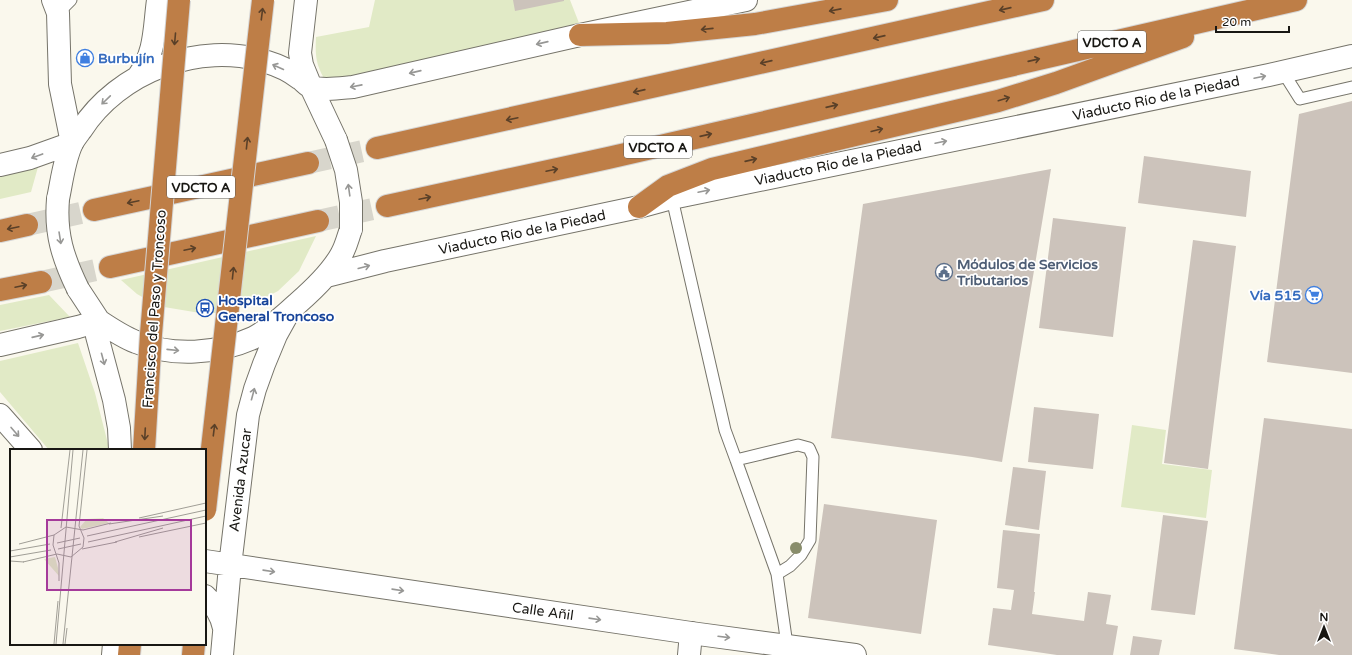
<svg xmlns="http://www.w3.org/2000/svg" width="1352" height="655" font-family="'Varela Round',sans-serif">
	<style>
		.green { fill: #e1eac6 }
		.building { fill: #ccc3bb }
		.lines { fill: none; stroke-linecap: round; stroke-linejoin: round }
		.highway-tunnel { stroke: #d8d6cc; stroke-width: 22; stroke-dasharray: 22 11; stroke-linecap: butt }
		.lane-casing { stroke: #76746a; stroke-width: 13 }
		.street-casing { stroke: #76746a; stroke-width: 24 }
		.secondary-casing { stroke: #76746a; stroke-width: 24 }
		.highway-casing { stroke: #d5d5d5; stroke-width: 24 }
		.lane { stroke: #fff; stroke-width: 11 }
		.street { stroke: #fff; stroke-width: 22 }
		.secondary { stroke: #fff; stroke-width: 22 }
		.highway { stroke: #be7e47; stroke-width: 22 }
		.secondary-bridge-casing { stroke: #76746a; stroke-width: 24; stroke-linecap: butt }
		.highway-bridge-casing { stroke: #d5d5d5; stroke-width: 24; stroke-linecap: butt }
		.secondary-bridge { stroke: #fff; stroke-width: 22 }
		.highway-bridge { stroke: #be7e47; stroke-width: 22 }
		.tree { fill: #898d6b }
		.oneway { stroke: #5a4028 }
		.oneway2 { stroke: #979795 }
		.labels { text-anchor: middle; stroke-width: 3.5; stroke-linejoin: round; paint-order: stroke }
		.shield { fill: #fff; stroke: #5d5d5a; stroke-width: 1 }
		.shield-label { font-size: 13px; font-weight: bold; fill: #181713 }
		.shop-label { font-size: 14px; font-weight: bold; fill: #366cbe; stroke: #fff; text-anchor: start }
		.street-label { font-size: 14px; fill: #181713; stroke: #fff }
		.service-label { font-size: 14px; font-weight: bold; fill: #4e5e75; stroke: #fff; text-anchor: start }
		.transit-label { font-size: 14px; font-weight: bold; fill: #164399; stroke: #fff; text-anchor: start }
		.inset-road { fill: none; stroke: #a09e96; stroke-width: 1 }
		.view { fill: #a53a9a; fill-opacity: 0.15; stroke: #a53a9a; stroke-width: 2 }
		.inset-edge { fill: none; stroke: #181713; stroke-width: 2 }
	</style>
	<rect width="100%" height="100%" fill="#faf8ed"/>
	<path class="green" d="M375,0H570L579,23L355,78L327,83C316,66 315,57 316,37L369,27Z
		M38,167L31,192L0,199V177Z
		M316,236L299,271L278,291L255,303L219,313H200L158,306L137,294L121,280Z
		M49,295L70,317L0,331V305Z
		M78,343L95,393L108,444L109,450H49L0,392V361Z
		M1132,425L1166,430L1162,464L1212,470L1206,518L1121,507Z"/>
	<path class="building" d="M513,0H564V1L515,11Z
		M1352,101V373L1267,362L1299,114Z
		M1144,156L1251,171L1246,217L1138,203Z
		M1051,169L1002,462L972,457L831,438L863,204Z
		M1053,218L1126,227L1113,337L1039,328Z
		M1193,240L1236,246L1208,469L1164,463Z
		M1034,407L1099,414L1093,469L1028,462Z
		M1264,418L1352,429V655H1279L1234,649Z
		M1013,467L1046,471L1039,530L1005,525Z
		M824,504L937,520L921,634L808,618Z
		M1163,515L1208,521L1195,615L1151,610Z
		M1003,530L1040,534L1034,592L1026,591L1035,592L1032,614L1084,621L1088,592L1111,595L1106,624L1118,626L1113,655H1057L988,645L993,608L1011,610L1014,590L997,588Z
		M1133,636L1162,640L1159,655H1130Z"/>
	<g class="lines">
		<path class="highway-tunnel" d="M308,163L377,148
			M318,221L387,206
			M27,225L94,210
			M41,282L110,267"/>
		<g class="lane-casing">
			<path id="lane" d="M58,13L71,0
				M1283,72L1300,99L1352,87
				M671,194L725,430L736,460
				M777,574L790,566L801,555L810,540L813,457L809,448L798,445L736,460L777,574L787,645"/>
		</g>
		<g class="street-casing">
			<path id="street" d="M53,0L58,13L60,84L72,143
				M689,655L691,633"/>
		</g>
		<g class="secondary-casing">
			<path id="secondary" d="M306,0L300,53L302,65L311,87L336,140
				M138,77C156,52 154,29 158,0
				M0,165L30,158L72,143
				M58,199C62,180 64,160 72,143C74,139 78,134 81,130C118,72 199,40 267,62C277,65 290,71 299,78C303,80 307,86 311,87C323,91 341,88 353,87L580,35L746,0
				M326,276L385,261L639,207L672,198L1269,75L1352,56
				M78,289L99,321L97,336L114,400L119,428L120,450
				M0,345L78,327L99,321C111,329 123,337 136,342C172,357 218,354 253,338C269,330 285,315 298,303C314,289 331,273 341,255C346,247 348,237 351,229
				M0,415L31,450
				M205,561L691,633L855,655
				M205,596C215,606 221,614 224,628
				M113,655L114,644
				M222,655L230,566L248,415L255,389L264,364L276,335L286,317"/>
		</g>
		<g class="highway-casing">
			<path id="highway" d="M580,35L667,33L755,24L887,0
				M377,148L1043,0
				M387,206L608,158L1296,0
				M639,207L668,186L712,169L998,101L1056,83L1183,37
				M94,210L308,163
				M0,231L27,225
				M110,267L318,221
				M0,290L41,282
				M129,655L130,644
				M193,655L194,644"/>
		</g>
		<use href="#lane" class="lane"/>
		<use href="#street" class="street"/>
		<use href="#secondary" class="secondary"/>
		<use href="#highway" class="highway"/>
		<g class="secondary-bridge-casing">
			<path id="secondary-bridge" d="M336,140L346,170L351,202V229
				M58,199C55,234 63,258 78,289"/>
		</g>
		<g class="highway-bridge-casing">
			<path id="highway-bridge" d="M144,450L151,334L179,0
				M205,510L263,0"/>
		</g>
		<use href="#secondary-bridge" class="secondary-bridge"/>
		<use href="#highway-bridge" class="highway-bridge"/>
	</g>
	<circle class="tree" cx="796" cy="548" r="6"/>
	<defs><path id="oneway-shaft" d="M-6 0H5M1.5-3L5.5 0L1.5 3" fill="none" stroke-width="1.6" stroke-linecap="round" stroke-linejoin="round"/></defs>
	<g class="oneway">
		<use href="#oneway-shaft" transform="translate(1005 9) rotate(167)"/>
		<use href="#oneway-shaft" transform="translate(835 10) rotate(169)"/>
		<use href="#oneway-shaft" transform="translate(262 14) rotate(-83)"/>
		<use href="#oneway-shaft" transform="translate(707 29) rotate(174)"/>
		<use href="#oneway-shaft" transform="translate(879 37) rotate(167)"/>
		<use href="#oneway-shaft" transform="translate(175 39) rotate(95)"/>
		<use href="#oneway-shaft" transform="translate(1034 60) rotate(-13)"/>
		<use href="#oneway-shaft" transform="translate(766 62) rotate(167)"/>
		<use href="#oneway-shaft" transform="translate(639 91) rotate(167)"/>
		<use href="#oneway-shaft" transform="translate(1004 99) rotate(-17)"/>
		<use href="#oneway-shaft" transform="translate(832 106) rotate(-13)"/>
		<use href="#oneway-shaft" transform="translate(512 119) rotate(168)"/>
		<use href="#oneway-shaft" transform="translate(877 130) rotate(-14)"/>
		<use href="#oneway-shaft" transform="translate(706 135) rotate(-13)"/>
		<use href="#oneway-shaft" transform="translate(247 143) rotate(-84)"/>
		<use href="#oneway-shaft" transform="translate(751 160) rotate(-13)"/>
		<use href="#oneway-shaft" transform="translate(552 170) rotate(-12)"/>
		<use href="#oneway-shaft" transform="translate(425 198) rotate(-12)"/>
		<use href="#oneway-shaft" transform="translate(133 202) rotate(168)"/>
		<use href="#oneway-shaft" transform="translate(13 228) rotate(168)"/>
		<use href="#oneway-shaft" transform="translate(190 249) rotate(-12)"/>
		<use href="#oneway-shaft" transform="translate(233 273) rotate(-84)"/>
		<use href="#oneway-shaft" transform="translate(21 286) rotate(-12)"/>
		<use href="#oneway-shaft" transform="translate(214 430) rotate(-83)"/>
		<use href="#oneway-shaft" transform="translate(145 434) rotate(93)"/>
	</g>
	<g class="oneway2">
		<use href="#oneway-shaft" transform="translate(542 43) rotate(167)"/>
		<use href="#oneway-shaft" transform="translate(278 67) rotate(-156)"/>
		<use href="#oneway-shaft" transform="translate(415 72) rotate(167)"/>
		<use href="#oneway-shaft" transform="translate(1260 77) rotate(-12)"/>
		<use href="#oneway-shaft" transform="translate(356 86) rotate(169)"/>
		<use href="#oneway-shaft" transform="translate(106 100) rotate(136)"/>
		<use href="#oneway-shaft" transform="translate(941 142) rotate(-12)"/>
		<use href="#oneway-shaft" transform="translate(37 156) rotate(160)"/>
		<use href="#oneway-shaft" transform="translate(349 190) rotate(-98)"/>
		<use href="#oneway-shaft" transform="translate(704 191) rotate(-12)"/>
		<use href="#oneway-shaft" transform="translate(60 238) rotate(81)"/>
		<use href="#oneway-shaft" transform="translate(364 267) rotate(-15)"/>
		<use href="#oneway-shaft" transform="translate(38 336) rotate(-13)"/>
		<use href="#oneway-shaft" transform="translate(173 350) rotate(6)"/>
		<use href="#oneway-shaft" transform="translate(103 359) rotate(75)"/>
		<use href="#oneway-shaft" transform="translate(253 394) rotate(-75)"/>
		<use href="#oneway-shaft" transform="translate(15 432) rotate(49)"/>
		<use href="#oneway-shaft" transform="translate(269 571) rotate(8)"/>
		<use href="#oneway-shaft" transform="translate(398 590) rotate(8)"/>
		<use href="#oneway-shaft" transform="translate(595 619) rotate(8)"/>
		<use href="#oneway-shaft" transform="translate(724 637) rotate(7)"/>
	</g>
	<defs>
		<g id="shop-ring" transform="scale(0.9)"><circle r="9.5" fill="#fff" stroke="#3f7fe0" stroke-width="1.5"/><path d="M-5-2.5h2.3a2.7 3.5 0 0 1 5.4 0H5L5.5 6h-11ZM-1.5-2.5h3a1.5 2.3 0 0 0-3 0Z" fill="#3f7fe0"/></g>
		<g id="civic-ring" transform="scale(0.9)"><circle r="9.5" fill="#fff" stroke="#5c6f8a" stroke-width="1.5"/><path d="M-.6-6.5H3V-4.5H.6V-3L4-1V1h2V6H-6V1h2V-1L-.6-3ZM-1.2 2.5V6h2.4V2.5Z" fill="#5c6f8a"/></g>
		<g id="supermarket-ring" transform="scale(0.9)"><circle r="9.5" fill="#fff" stroke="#3f7fe0" stroke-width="1.5"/><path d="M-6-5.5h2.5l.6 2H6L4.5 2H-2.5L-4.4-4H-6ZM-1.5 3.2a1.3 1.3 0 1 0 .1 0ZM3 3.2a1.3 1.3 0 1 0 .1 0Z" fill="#3f7fe0"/></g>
		<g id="bus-ring" transform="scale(0.9)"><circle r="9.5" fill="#fff" stroke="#1a4fb4" stroke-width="1.5"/><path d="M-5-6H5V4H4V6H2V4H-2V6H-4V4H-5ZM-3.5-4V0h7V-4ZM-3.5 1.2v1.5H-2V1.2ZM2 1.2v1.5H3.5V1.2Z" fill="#1a4fb4"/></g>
	</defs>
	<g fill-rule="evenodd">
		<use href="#shop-ring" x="85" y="58"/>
		<use href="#civic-ring" x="944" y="272"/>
		<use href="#supermarket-ring" x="1314" y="295"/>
		<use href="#bus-ring" x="205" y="308"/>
	</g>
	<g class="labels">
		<g class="shield">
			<rect x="1078" y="31" width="68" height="22" rx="3"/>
			<rect x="624" y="136" width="68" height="22" rx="3"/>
			<rect x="167" y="176" width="68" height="22" rx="3"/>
		</g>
		<g class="shield-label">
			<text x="1112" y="47">VDCTO A</text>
			<text x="658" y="152">VDCTO A</text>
			<text x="201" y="192">VDCTO A</text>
		</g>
		<g class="shop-label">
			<text x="98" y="63">Burbujín</text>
			<text x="1301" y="300" text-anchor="end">Vía 515</text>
		</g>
		<g class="street-label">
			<text transform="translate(1156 98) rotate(-12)" y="5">Viaducto Río de la Piedad</text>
			<text transform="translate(838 163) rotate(-12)" y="5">Viaducto Río de la Piedad</text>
			<text transform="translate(522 232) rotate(-12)" y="5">Viaducto Río de la Piedad</text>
			<text transform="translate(154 309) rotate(-86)" y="5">Francisco del Paso y Troncoso</text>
			<text transform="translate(240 480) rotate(-83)" y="5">Avenida Azucar</text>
			<text transform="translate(543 611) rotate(8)" y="5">Calle Añil</text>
		</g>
		<g class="service-label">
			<text x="957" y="269">Módulos de Servicios<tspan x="957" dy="16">Tributarios</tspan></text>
		</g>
		<g class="transit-label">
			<text x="218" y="305">Hospital<tspan x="218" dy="16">General Troncoso</tspan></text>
		</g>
	</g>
	<g transform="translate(10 449)">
		<rect width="196" height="196" fill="#faf8ed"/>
		<path d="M93,69L99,74L72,80L70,78L77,70ZM45,108L48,119L49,127L34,110Z" fill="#e1eac6"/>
		<path class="inset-road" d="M129,69L196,54M99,75L153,67M51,79L60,1M44,86L43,96L49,114V132M77,87L196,61M129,88L196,74M78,93L196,67M105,93L153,79M47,94L70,89M9,95L44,86L56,78L73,81L101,74M48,100L71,95M72,100L107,93M0,102L40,95M0,108L41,101M0,112L14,113M13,113L47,105L61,108L73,98L74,89L69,77L77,1M44,195L48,152M46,195L63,1M53,195L73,1M55,195L57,179"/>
		<path class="view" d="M37,71H181V141H37Z"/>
		<rect width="196" height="196" class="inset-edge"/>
	</g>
	<g transform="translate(1324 627)" stroke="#ffffff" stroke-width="3" paint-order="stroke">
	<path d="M0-3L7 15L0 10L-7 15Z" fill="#181713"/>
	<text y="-6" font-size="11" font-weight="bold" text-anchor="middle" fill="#181713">N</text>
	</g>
	<path d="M1216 26v6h73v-6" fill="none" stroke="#181713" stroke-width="2"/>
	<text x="1222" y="26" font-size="12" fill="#181713" stroke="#ffffff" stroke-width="3" paint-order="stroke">20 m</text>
</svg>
